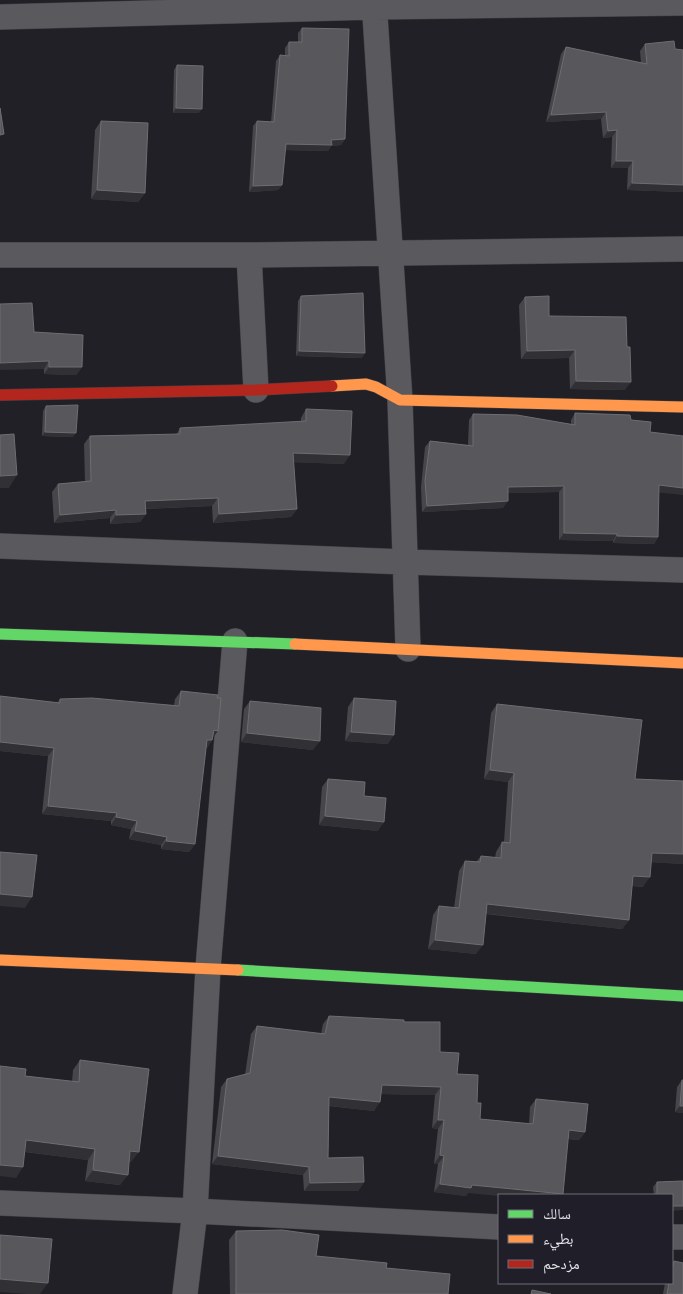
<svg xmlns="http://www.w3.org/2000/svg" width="683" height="1294" font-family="'PT Sans Narrow','Noto Naskh Arabic',sans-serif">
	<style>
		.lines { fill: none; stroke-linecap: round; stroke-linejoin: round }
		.street-casing { stroke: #3f3e43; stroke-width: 26 }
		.fast-casing { stroke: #3f3e43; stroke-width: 12 }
		.slow-casing { stroke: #3f3e43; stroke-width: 12 }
		.jam-casing { stroke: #3f3e43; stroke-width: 12 }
		.street { stroke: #5a595d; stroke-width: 25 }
		.fast { stroke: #63d668; stroke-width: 11 }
		.slow { stroke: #ff974d; stroke-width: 11 }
		.jam { stroke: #b3261e; stroke-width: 11 }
		.wall { fill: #47464a }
		.shaded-wall { fill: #313034 }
		.building { fill: #58575b; stroke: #6e6d72 }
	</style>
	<rect width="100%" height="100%" fill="#212026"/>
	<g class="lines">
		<g class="street-casing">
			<path id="street" d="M374,0L400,400L408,649
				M0,17L375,7L683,3
				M0,255H249L683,249
				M249,255L256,390
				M0,546L405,562L683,570
				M0,1203L195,1211L499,1227
				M672,1237H683
				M185,1294L195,1211L208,968L235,641"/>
		</g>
		<g class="fast-casing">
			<path id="fast" d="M0,634L295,644
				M238,970L683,996"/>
		</g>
		<g class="slow-casing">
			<path id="slow" d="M332,386L366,384L376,387L400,400L683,407
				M295,644L683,663
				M0,960L238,970"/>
		</g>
		<g class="jam-casing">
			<path id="jam" d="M0,395L256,390L332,386"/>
		</g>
		<use href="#street" class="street"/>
		<use href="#fast" class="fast"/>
		<use href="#slow" class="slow"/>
		<use href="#jam" class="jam"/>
	</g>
	<path class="wall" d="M302,28L345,139L341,145L331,146L328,151L285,150L282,185L278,190L249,192L253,126L257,121L271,122L276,61L280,55L285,56V48L289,42H298V33Z
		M645,44L683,192L627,190L628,168H611L612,137L603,138L601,119L546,122L561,54L566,47L641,63L640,51Z
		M177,65L199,113H173L174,70Z
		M101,121L145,193L138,202L91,199L95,130Z
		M301,296L362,358L296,356L298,301Z
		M525,297L549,316L625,390L570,389L569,358L521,359L519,305Z
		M34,332L82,367L76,375L44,374V369Z
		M46,406L73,437L42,436L43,411Z
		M306,409L344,464L293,462L297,509L291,517L213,523L212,506L145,509L146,514L140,522L110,524V518L54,523L52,492L58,484L85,482L84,444L90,436L176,435L180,428L301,422V418Z
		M575,413L631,420L650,432L659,492L658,537L654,544L613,543V541L559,540V492L508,493L503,508L422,512L421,487L425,447L430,441L468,445L469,420L473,414L571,424V420Z
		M181,691L213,739L212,740L207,748H206L195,844L189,852L161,849V845L129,839L131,829L111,825V821L42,814L48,756L0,751V696L57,703L60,699L174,705L175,699Z
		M354,698L388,744L345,741L348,707Z
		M250,701L313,750L241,742L244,709Z
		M497,704L635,779L683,781V864L651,862L643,887L632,886L629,920L622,929L486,914L476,954L428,949L433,915L439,906L454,908L459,871L465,861L476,862L481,856L495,858L496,852L502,842H504L508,782L484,779L491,713Z
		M328,779L364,796L378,831L319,825L322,787Z
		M329,1016L404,1022L440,1052L457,1074L477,1103L480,1119L529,1124L530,1107L536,1099L585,1132L579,1140L568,1139L468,1193L466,1196L434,1192L438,1164H434L438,1129L432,1128L435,1095L381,1094L374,1111L329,1106L328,1158L364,1182L358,1191H304L303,1175L212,1164L221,1087L227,1079L245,1075L251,1034L257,1026L321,1034L323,1024Z
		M80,1060L131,1162H129L120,1185L85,1181L88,1160L25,1152L16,1178L25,1076L72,1082L73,1070Z
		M682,1080L683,1113L675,1112L677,1087Z
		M657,1182L672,1195H654L653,1187Z
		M236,1231L316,1256L386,1268L448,1294H230L229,1240Z
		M674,1261L683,1294H663L665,1283H672V1264Z"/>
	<path class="shaded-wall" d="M176,108L202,109L199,113H173Z
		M606,112L601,119L546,122L551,115Z
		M617,130L612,137L603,138L608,131Z
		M345,139L341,145L331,146L328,151L282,150L286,144Z
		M616,161H633L628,168H611Z
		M632,183L683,185V192L627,190Z
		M282,185L278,190L249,192L253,186Z
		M97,190L145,193L138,202L91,199Z
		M575,350L569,358L521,359L527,351Z
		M299,351L365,353L362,358L296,356Z
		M49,361L44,369L0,370V363Z
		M49,367H82L76,375L44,374Z
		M576,381L631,382L625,390L570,389Z
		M45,432L76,433L73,437L42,436Z
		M293,453L350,455L344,464L287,462Z
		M17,475L9,488H0V476Z
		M659,485L683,488V495L654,492Z
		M564,486L559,492L503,493L508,487Z
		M218,498L212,506L139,509L145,501Z
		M508,501L503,508L422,512L427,506Z
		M297,509L291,517L213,523L219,514Z
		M116,510L110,518L54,523L60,515Z
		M146,514L140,522L110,524L116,515Z
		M564,533L617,534L613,541L559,540Z
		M617,536L658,537L654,544L613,543Z
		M214,730L218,731L212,739Z
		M351,732L394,735L388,744L345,741Z
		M247,733L320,741L313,750L241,742Z
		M207,740H212L207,748H201Z
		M0,742L54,748L48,756L0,751Z
		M490,770L514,773L508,782L484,779Z
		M48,806L117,813L111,821L42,814Z
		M325,816L384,822L378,831L319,825Z
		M116,817L137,821L131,829L111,825Z
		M135,831L167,837L161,845L129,839Z
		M166,841L195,844L189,852L161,849Z
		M652,853L683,854V864L645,862Z
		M633,876L650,877L643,887L626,885Z
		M0,894L32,897L25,908L0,906Z
		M487,904L629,920L622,929L481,913Z
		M435,940L483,945L476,954L428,949Z
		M382,1085L441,1087L435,1095L376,1094Z
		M329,1097L380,1102L374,1111L323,1105Z
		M680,1106H683V1113L675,1112Z
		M438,1120H444L438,1129L432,1128Z
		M569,1130L585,1132L579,1140L563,1138Z
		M26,1140L95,1149L88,1160L19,1151Z
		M130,1151L139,1152L131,1162L123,1161Z
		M440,1155L444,1156L438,1164H434Z
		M218,1156L309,1167L303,1175L212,1164Z
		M0,1165L23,1167L16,1178L0,1176Z
		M93,1170L128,1175L120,1185L85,1181Z
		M364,1182L358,1191H304L310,1183Z
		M440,1184L472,1185L563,1194L562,1195H499V1196L468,1193L466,1196L434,1192Z
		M672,1206H683V1210L672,1211Z
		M0,1279L48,1283L40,1294H28L0,1292Z"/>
	<path class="building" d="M302,28L349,29L345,139L331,140L332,145L286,144L282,185L253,186L257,121L274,122L280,55L289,56V42H302Z
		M674,41L675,49L683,50V185L632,183L633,161H616L617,130L608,131L606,112L551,115L566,47L647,64L645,44Z
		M177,65L203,66L202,109L176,108Z
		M0,108L4,134L0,135Z
		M101,121L148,123L145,193L97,190Z
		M363,293L365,353L299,351L301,296Z
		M549,296V316L626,317L627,347H630L631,382L576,381L575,350L527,351L525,297Z
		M32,303L34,332L83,335L82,367H49V361L0,363V304Z
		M78,405L76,433L45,432L46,406Z
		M306,409L352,411L350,455L293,453L297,509L219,514L218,498L145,501L146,514L116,515V510L60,515L58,484L91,481L90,436L180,434V428L306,421Z
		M575,413L630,415L631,420L651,422L650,432L683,436V488L659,485L658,537L617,536V534L564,533V486L508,487V501L427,506L425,481L430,441L473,446V414L517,415L575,425Z
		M14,434L17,475L0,476V435Z
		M181,691L218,695L217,698H221L218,731L214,730L212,740H207L195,844L166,841L167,837L135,831L137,821L116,817L117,813L48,806L54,748L0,742V696L60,703V699L92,698L179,706Z
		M354,698L396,701L394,735L351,732Z
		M250,701L321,708L320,741L247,733Z
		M497,704L642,720L635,779L683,781V854L652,853L650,877L633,876L629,920L487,904L483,945L435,940L439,906L459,908L465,861L480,862L481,856L501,858L502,842L510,843L514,773L490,770Z
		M328,779L365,782L364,796L386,798L384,822L325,816Z
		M0,852L37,855L32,897L0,894Z
		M329,1016L404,1020V1022H440V1052L459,1053L457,1074L478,1075L477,1103H481L480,1119L533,1124L536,1099L588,1104L585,1132L569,1130L563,1194L472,1185L471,1188L440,1184L444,1156L440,1155L444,1120H438L441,1087L382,1085L380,1102L329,1097L328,1158L363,1157L364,1182L310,1183L309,1167L218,1156L227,1079L250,1073L257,1026L325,1034Z
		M80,1060L149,1069L139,1152L130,1151L128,1175L93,1170L95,1149L26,1140L23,1167L0,1165V1066L26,1069L25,1076L79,1082Z
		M682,1080H683V1106H680Z
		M683,1181V1206H672V1195H657V1182Z
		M282,1230L319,1235L316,1256L387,1263L386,1268L450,1274L448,1294H236V1231Z
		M0,1235L52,1239L48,1283L0,1279Z
		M674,1261L683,1263V1294H667L669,1283H672V1271Z
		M532,1290L551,1294H531Z"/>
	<rect x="498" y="1194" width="175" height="90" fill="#201e28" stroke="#6f6d76"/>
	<rect x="508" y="1210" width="25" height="8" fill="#63d668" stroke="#6f6d76"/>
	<text x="543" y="1219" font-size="15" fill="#e6e4eb">سالك</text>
	<rect x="508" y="1235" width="25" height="8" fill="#ff974d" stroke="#6f6d76"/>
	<text x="543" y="1244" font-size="15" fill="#e6e4eb">بطيء</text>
	<rect x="508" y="1260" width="25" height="8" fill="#b3261e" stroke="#6f6d76"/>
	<text x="543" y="1269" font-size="15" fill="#e6e4eb">مزدحم</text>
</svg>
